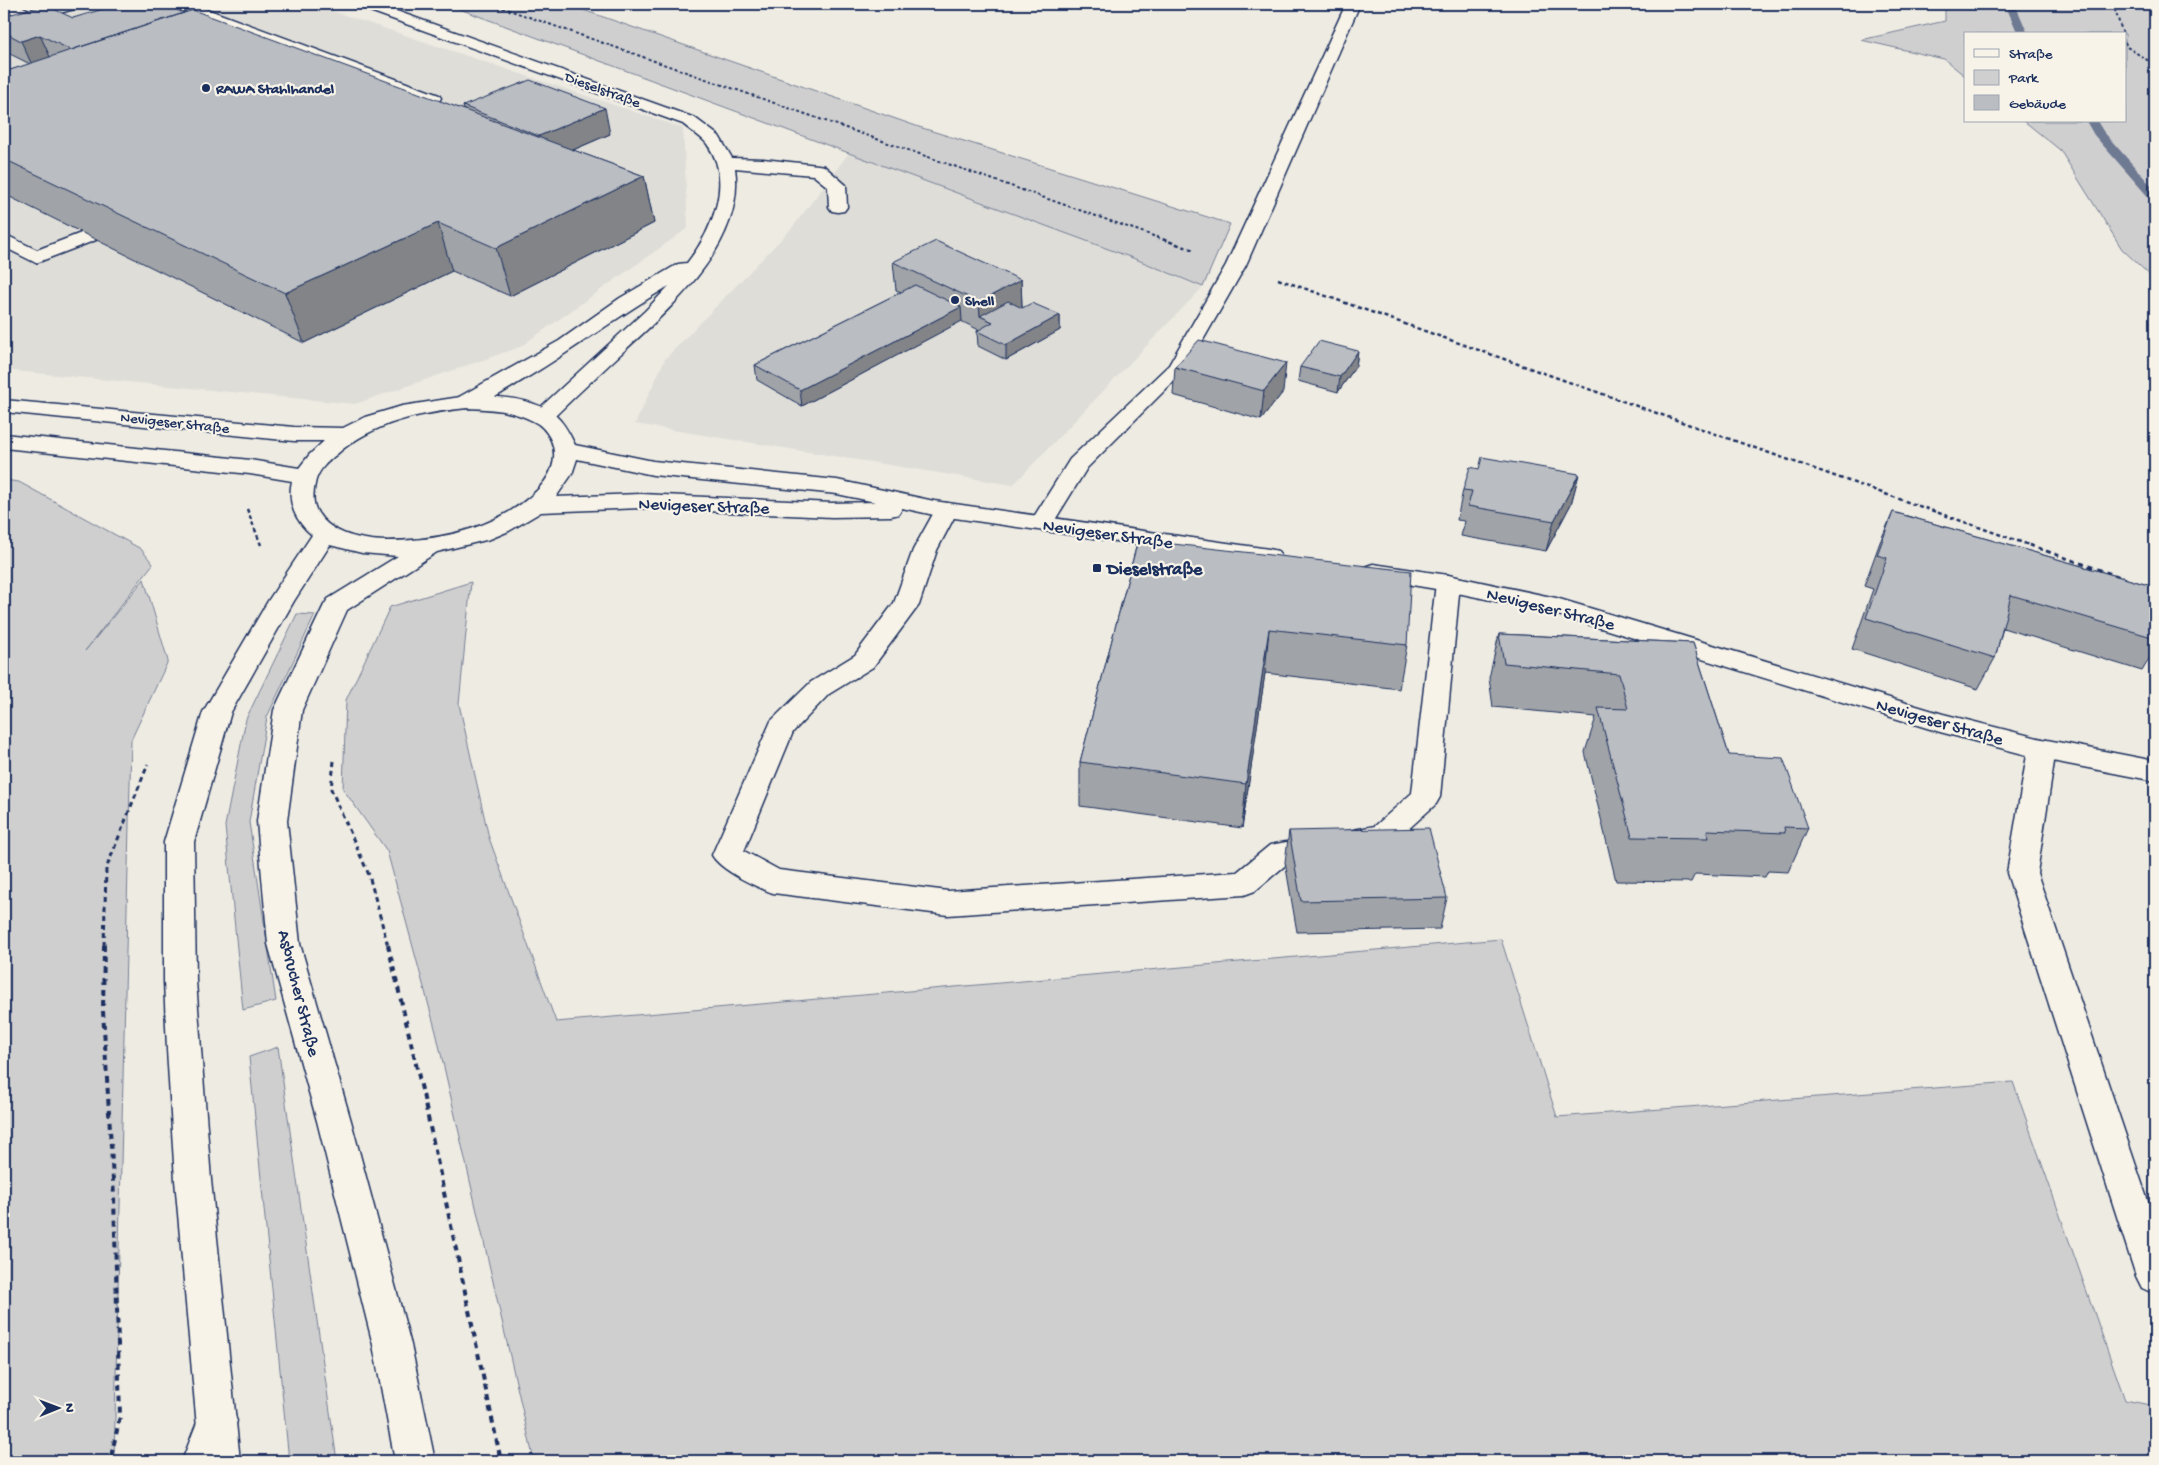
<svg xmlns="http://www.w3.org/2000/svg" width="2159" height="1465" font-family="'Gochi Hand',sans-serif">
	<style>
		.built { fill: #deddd8 }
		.green { fill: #cfcfcf; stroke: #757f96 }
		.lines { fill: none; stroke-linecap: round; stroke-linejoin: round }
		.stream { fill: #6e7992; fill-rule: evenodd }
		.service-casing { stroke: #1b2f5e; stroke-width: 3 }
		.minor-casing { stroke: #1b2f5e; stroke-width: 3 }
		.secondary-casing { stroke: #1b2f5e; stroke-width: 3 }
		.motorway-casing { stroke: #1b2f5e; stroke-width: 3 }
		.path-far3 { stroke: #1b2f5e; stroke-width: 2; stroke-dasharray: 3 2.5; stroke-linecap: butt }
		.path-far2 { stroke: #1b2f5e; stroke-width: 2.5; stroke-dasharray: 4 3; stroke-linecap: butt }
		.path-far1 { stroke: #1b2f5e; stroke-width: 3; stroke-dasharray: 5 4; stroke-linecap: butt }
		.path { stroke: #1b2f5e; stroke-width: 4; stroke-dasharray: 6 5; stroke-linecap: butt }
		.service { fill: #f7f3e8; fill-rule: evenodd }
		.minor { fill: #f7f3e8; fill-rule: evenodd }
		.secondary { fill: #f7f3e8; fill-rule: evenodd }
		.motorway { fill: #f7f3e8; fill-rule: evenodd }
		.wall { fill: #a0a3a7; stroke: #1b2f5e }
		.shaded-wall { fill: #828488; stroke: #1b2f5e }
		.building { fill: #babdc2; stroke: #1b2f5e }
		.poi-dot { fill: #1b2f5e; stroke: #f7f3e8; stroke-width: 2 }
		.labels { text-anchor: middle; stroke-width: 4.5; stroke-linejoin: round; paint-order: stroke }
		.far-poi-label { font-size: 15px; font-weight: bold; fill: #1b2f5e; stroke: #f7f3e8; text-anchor: start }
		.far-street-label { font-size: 15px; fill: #1b2f5e; stroke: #f7f3e8 }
		.street-label { font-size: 18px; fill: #1b2f5e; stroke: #f7f3e8 }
		.poi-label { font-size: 18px; font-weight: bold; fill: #1b2f5e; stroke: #f7f3e8; text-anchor: start }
	</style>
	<rect width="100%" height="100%" fill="#eeebe2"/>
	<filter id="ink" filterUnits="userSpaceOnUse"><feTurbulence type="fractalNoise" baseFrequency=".02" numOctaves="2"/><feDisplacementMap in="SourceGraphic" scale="10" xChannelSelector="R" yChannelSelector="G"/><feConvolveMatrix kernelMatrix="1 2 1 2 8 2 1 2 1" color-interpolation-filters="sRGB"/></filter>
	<g filter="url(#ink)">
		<path class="built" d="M4,4H311L683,128L688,228L520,347L355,404L4,370Z
			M849,153L1138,260L1203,287L1013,485L635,424L665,359L792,228Z"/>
		<path class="green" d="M446,4H566L919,127L1230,224L1203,287L1138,260Z
			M1945,4H2155V280L2122,249L2060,150L2024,121H2125V34H1965V76L1944,59L1861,40L1945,21Z
			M4,480L19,482L141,549L153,564L85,651L144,579L168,661L131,740L114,1461H4Z
			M471,582L459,704L489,838L556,1022L1501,939L1557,1117L2013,1082L2125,1400L2155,1406V1461H534L436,1032L387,851L343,789L346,700L390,607Z
			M297,614L315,615L267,717L249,822L276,1001L243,1010L225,826L246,719Z
			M278,1047L337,1461H289L249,1057Z"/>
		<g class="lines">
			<path class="stream" d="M2005,4H2015L2028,34H2018Z
				M2086,121H2097L2103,131L2155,190V201L2151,200L2094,135Z"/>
			<g class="service-casing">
				<path id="service" d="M4,4H17L37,14L39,17L37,20C26,23 14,14 4,8Z
					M173,4H193L439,95L441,98L439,101L408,114H396L394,111L396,108L419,98L175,7Z
					M1346,4H1360L1246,265L1187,368L1087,468L1050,528L1042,530L1034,528L1030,523L1070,459L1169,365L1226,265Z
					M89,230L96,232L98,236L96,240L36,263L4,247V234L37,250Z
					M946,503L954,505L958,510L937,550L919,605L873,667L829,694L793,732L744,851L779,870L948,891L1237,872L1270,845L1375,826L1412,793L1436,583L1439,578L1448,575L1457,578L1460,583L1440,797L1436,804L1393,843L1288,863L1255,891L1244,895L948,915L773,893C756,887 720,870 712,855L771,721L811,682L855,655L894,603L913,550L938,505Z
					M2042,739L2052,742L2056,749L2037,873L2155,1222V1294L2142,1288L2136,1276L2007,873L2028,749L2032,742Z"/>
			</g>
			<g class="minor-casing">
				<path id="minor" d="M61,4H83L81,7L4,29V20Z
					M357,4H377L695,118L719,136L732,158L763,159L818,165L824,166L846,185L847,207L844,211L838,212L832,211L829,207L828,187L813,175L735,168C746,242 674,305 625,350C600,373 574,397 550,421L542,423L534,421L531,416L645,311L669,286C621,314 576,348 528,377C511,387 493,400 474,407C469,409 465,408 459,407L456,402L459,397L559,341L620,298L678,264L687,263C712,231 734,181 707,144C702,137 691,131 683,124L359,7Z"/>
			</g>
			<g class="secondary-casing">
				<path id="secondary" d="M467,396C495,396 534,397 556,416C565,424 570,435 575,445L653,461L837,480L934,501L1269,549L1278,551L1281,556L1278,561L1269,563L934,515L902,508L899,514L891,516L832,517L641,508L541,512L509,531L490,539L437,552L347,610L302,710L287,821L300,944L351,1121L411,1345L435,1461H395L373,1345L317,1121L268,944L257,821L274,710L324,605L328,599L398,556L362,553L330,545L294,601L231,712L194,842L196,981L201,1049L211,1180L240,1461H200L175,1180L167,1049L164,981V842L203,712L268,601L312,535C295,521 287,502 292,481L250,474L4,448V434L250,460L299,468L310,454L324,441H294L4,412V400L294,427L343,428L365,417L402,406ZM467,408C490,409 513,410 533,421C542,425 547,432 551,440C564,471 534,497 509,512C471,534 429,541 385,541C362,540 332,535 318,513C312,504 313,493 315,484C317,471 327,462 337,454C374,422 420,413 467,408ZM577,459L653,475L837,494L875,502L832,503L641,494L556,497L572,474Z
					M1373,564L1448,575L1556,598L1943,714L2042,739L2155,761V781L2042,759L1940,732L1552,613L1448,591L1364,577L1361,572L1364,567Z"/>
			</g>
			<g class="motorway-casing">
				<path id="motorway" d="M217,1401L231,1407L237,1421L222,1461H182L203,1407Z"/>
			</g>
			<path class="path-far3" d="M492,4L1159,238
				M2113,4L2123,34
				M2125,42L2127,47L2155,65"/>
			<path class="path-far2" d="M1156,237L1194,250
				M1278,279L2032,546
				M247,509L261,545"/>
			<path class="path-far1" d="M2029,545L2126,579
				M334,761L331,789L369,875L388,946
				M104,946L106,869L148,764"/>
			<path class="path" d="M104,945L103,1011L114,1197L120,1417L110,1461
				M388,945L423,1094L501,1461"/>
			<use href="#service" class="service"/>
			<use href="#minor" class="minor"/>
			<use href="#secondary" class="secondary"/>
			<use href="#motorway" class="motorway"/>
		</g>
		<path class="wall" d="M184,13L464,110L463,106L610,134L573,150L644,176L654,223L510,296L452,271L304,343L4,194V72L30,64L4,51V16L73,18Z
			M893,262L1021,280L1022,308L1060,315V330L1006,360L978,346L977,331L979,330L961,321L802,406L757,380L755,365L901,292L896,290Z
			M1358,351L1356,366L1338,392L1298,381L1300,367Z
			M1175,367L1283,392L1261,420L1173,395Z
			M1479,469L1579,474L1571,504L1546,551L1461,536L1465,521L1457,520L1463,490Z
			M1893,512L2155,587V649L2142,671L2003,628L1995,658L1978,689L1852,649L1873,589L1864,586L1880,542Z
			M1138,540L1407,645L1399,689L1265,673L1242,828L1080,806V762Z
			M1499,634L1693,643L1729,755L1808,828L1788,872L1768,871L1765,877L1695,874L1691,882L1616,881L1585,752L1596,717L1493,707L1489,678Z
			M1289,831L1447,898L1440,929L1297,932L1285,862Z"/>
		<path class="shaded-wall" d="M40,35L51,59L32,65L21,41Z
			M605,108L610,134L545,162L539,136Z
			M644,176L654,223L510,296L496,248Z
			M438,223L452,271L304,343L285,293Z
			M1021,280L1022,308L993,322L980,316L979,302Z
			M961,307L962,321L802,406L800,390Z
			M1060,315V330L1006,360V345Z
			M1358,351L1356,366L1338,392L1340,377Z
			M1286,363L1283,392L1261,420L1264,391Z
			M1579,474L1571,504L1546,551L1554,521Z
			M1269,629L1265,673L1242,828L1246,784Z"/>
		<path class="building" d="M120,4H163L184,13L71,50L40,35L21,41L4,32V16L45,5L73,18Z
			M193,10L644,176L496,248L438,223L285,293L4,159V72Z
			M530,80L605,108L539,136L463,106Z
			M936,241L1021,280L979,302L893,262Z
			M915,285L961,307L800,390L755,365Z
			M1008,301L1022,308L1032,303L1060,315L1006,345L977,331L993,322L980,316Z
			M1199,340L1286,363L1264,391L1175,367Z
			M1319,341L1358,351L1340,377L1300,367Z
			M1482,457L1579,474L1554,521L1468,506L1472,491L1463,490L1470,467L1479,469Z
			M1893,512L2155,587V638L2011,595L1995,658L1866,618L1887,558L1877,555Z
			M1138,540L1411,571L1407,645L1269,629L1246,784L1080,762Z
			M1499,634L1693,643L1729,755L1783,758L1808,828L1784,827L1785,833L1707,830L1709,838L1632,837L1598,708L1628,709L1619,674L1504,663Z
			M1429,828L1447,898L1301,901L1289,831Z"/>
	</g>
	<g class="poi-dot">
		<circle cx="206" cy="88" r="5"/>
		<circle cx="955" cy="300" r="5"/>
		<rect x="1092" y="563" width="10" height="10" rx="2.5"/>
	</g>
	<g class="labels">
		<g class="far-poi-label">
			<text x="216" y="93">RAWA Stahlhandel</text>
			<text x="965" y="305">Shell</text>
		</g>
		<g class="far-street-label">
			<text transform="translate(603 89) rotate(20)" y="5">Dieselstraße</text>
			<text transform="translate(175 422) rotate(6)" y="5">Nevigeser Straße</text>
		</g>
		<g class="street-label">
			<text transform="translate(704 505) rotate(2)" y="6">Nevigeser Straße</text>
			<text transform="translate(1108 533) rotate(8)" y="6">Nevigeser Straße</text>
			<text transform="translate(1551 608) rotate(14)" y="6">Nevigeser Straße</text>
			<text transform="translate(1940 721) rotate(16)" y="6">Nevigeser Straße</text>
			<text transform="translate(300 993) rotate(76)" y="6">Asbrucher Straße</text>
		</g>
		<g class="poi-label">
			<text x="1107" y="574">Dieselstraße</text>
		</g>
	</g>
	<rect width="2159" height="1465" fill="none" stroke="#f7f3e8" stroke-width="20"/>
	<rect x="10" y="10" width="2139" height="1445" fill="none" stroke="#1b2f5e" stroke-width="2" filter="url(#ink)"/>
	<rect x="1964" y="32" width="162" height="90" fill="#f7f3e8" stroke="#9fa5b1"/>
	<rect x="1974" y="49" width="25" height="8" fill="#f7f3e8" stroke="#9fa5b1"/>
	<text x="2009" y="58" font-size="15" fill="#1b2f5e">Straße</text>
	<rect x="1974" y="70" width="25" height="15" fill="#cfcfcf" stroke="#9fa5b1"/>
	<text x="2009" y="82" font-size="15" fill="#1b2f5e">Park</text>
	<rect x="1974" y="95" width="25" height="15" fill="#babdc2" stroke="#9fa5b1"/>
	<text x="2009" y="108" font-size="15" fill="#1b2f5e">Gebäude</text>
	<g transform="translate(58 1408) rotate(89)" stroke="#f7f3e8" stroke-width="4" paint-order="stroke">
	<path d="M0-4L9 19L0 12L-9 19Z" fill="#1b2f5e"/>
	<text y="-8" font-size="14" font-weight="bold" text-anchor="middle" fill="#1b2f5e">N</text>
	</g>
</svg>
